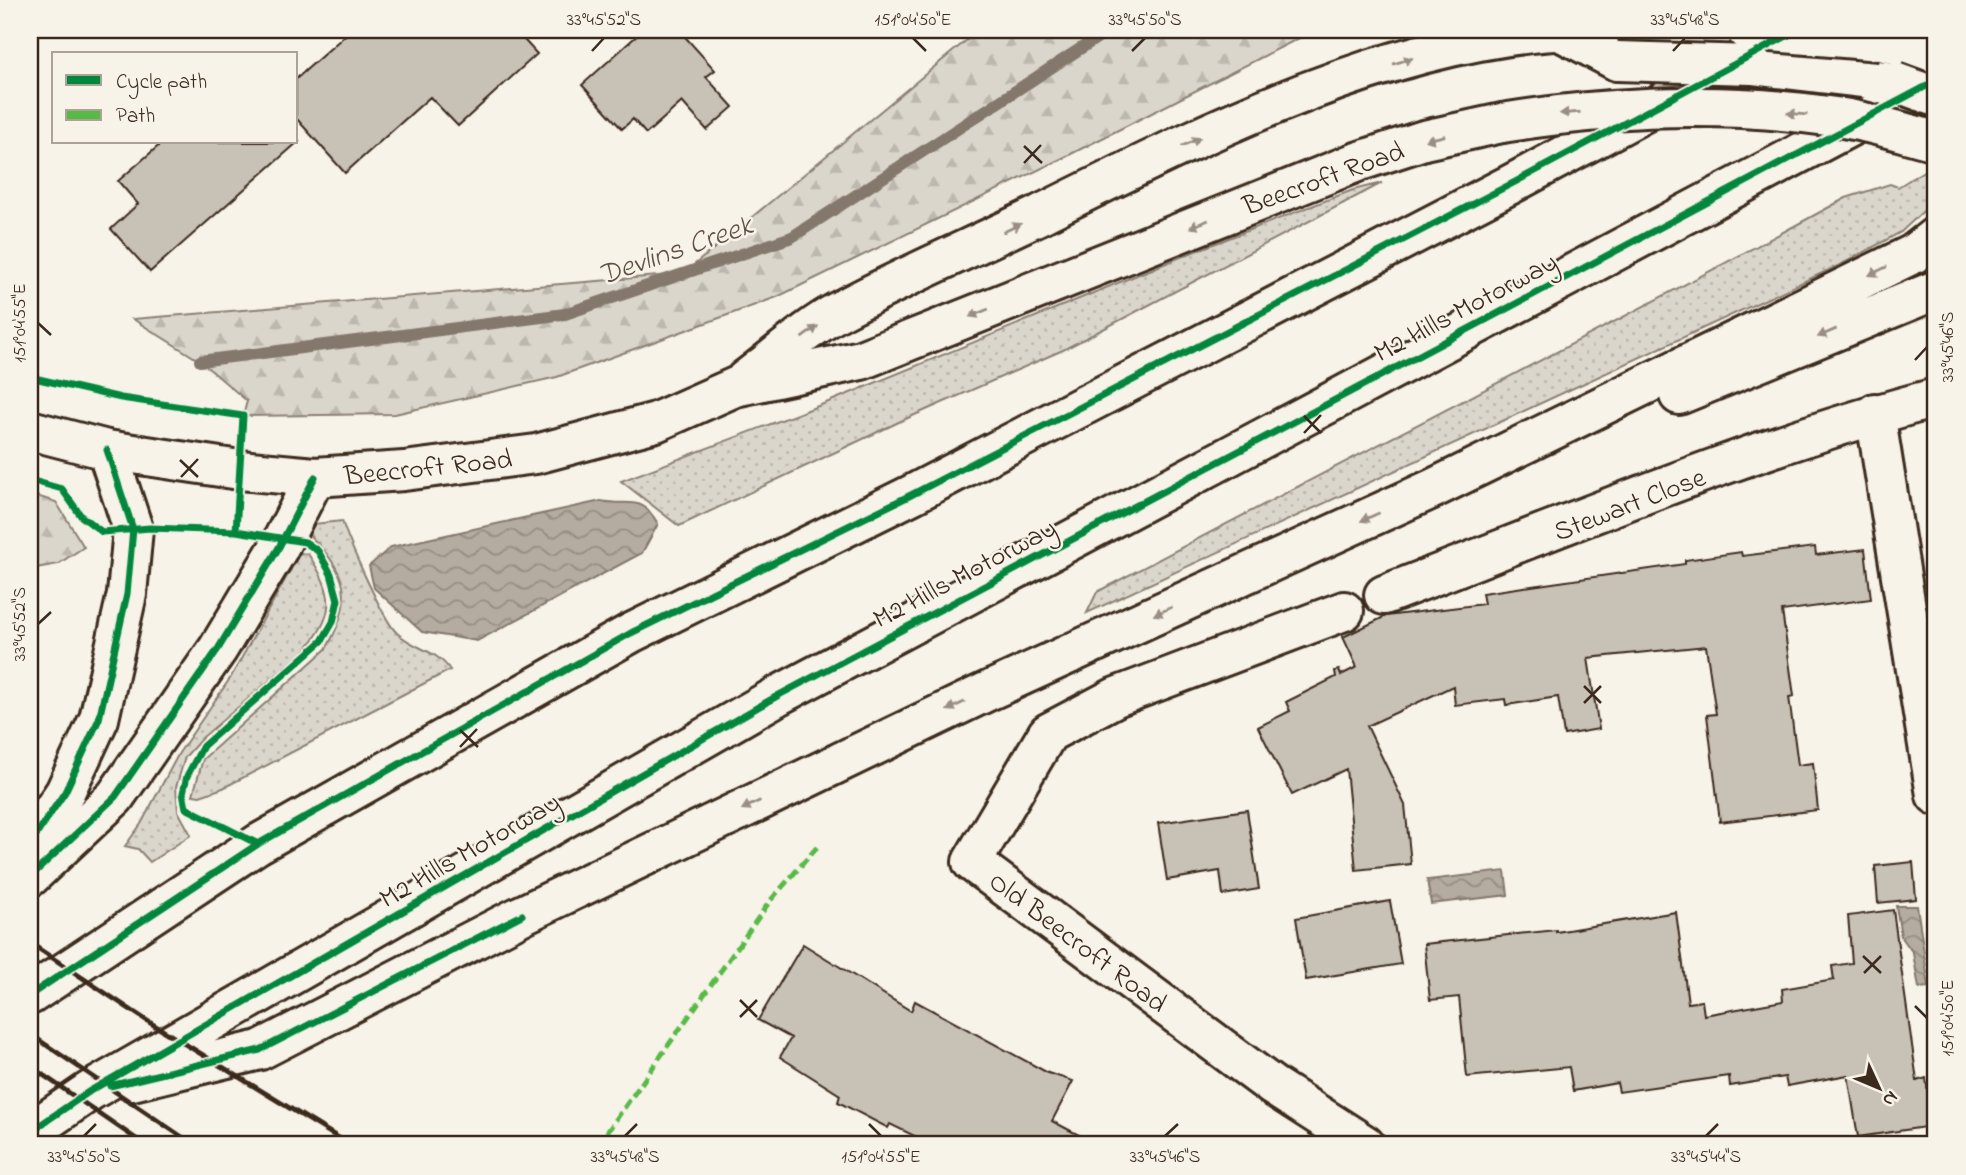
<svg xmlns="http://www.w3.org/2000/svg" width="1966" height="1175" font-family="'Indie Flower',sans-serif">
	<style>
		.forest { fill: url(#forest-firs); stroke: #8b8074; stroke-width: 2 }
		.park { fill: url(#park-dots); stroke: #8b8074; stroke-width: 2 }
		.water { fill: url(#water-waves); stroke: #84786c; stroke-width: 2 }
		.lines { fill: none; stroke-linecap: round; stroke-linejoin: round }
		.stream { stroke: #84786c; stroke-width: 12 }
		.building { fill: #c8c1b6; stroke: #3b2a1e; stroke-width: 2 }
		.street-casing { stroke: #3b2a1e; stroke-width: 44 }
		.primary-casing { stroke: #3b2a1e; stroke-width: 44 }
		.highway-casing { stroke: #3b2a1e; stroke-width: 44 }
		.street { stroke: #f7f3e8; stroke-width: 38 }
		.primary { stroke: #f7f3e8; stroke-width: 38 }
		.highway { stroke: #f7f3e8; stroke-width: 38 }
		.rail { stroke: #3b2a1e; stroke-width: 5 }
		.primary-bridge-casing { stroke: #3b2a1e; stroke-width: 44; stroke-linecap: butt }
		.highway-bridge-casing { stroke: #3b2a1e; stroke-width: 44; stroke-linecap: butt }
		.primary-bridge { stroke: #f7f3e8; stroke-width: 38 }
		.highway-bridge { stroke: #f7f3e8; stroke-width: 38 }
		.quiet { stroke: #58b947; stroke-width: 5; stroke-dasharray: 10 5; stroke-linecap: butt }
		.cycleway-casing { stroke: #f7f3e8; stroke-width: 11 }
		.cycleway { stroke: #00873e; stroke-width: 7 }
		.oneway { fill: #998e83 }
		.ticks { fill: none; stroke: #3b2a1e; stroke-width: 2.5 }
		.labels { text-anchor: middle; stroke-width: 5; stroke-linejoin: round; paint-order: stroke }
		.street-label { font-size: 28px; fill: #3b2a1e; stroke: #f7f3e8 }
		.water-label { font-size: 30px; font-style: italic; fill: #5f5145; stroke: #f7f3e8 }
		.neatline { fill: none; stroke: #3b2a1e; stroke-width: 2.5 }
		.ticks-label { font-size: 18px; text-anchor: middle; fill: #3b2a1e }
	</style>
	<defs>
		<pattern id="forest-firs" width="22" height="20" patternUnits="userSpaceOnUse" patternTransform="scale(1.75)"><rect width="22" height="20" fill="#dbd6cb"/><path d="M5 1l3.5 6h-7zM16 11l3.5 6h-7z" fill="#bdb8ae"/></pattern>
		<pattern id="park-dots" width="8" height="8" patternUnits="userSpaceOnUse" patternTransform="scale(1.75)"><rect width="8" height="8" fill="#dbd6cb"/><path d="M2 2h.1M6 6h.1" fill="none" stroke="#bdb8ae" stroke-width="1.8" stroke-linecap="round"/></pattern>
		<pattern id="water-waves" width="16" height="10" patternUnits="userSpaceOnUse" patternTransform="scale(1.75)"><rect width="16" height="10" fill="#b4aca0"/><path d="M0 5q4-4 8 0t8 0" fill="none" stroke="#948c82"/></pattern>
	</defs>
	<rect width="100%" height="100%" fill="#f7f3e8"/>
	<filter id="ink" filterUnits="userSpaceOnUse"><feTurbulence type="fractalNoise" baseFrequency=".0143" numOctaves="2"/><feDisplacementMap in="SourceGraphic" scale="14" xChannelSelector="R" yChannelSelector="G"/><feConvolveMatrix kernelMatrix="1 2 1 2 8 2 1 2 1" color-interpolation-filters="sRGB"/></filter>
	<g filter="url(#ink)">
		<path class="forest" d="M979,30H1315L1067,156L777,297L557,377L395,414L243,416L247,401L200,361L133,319L683,274Z
			M30,494L56,502L84,547L58,564L30,569Z"/>
		<path class="park" d="M1932,166L1936,168L1935,200L1901,232L1844,263L1087,613L1097,592C1346,460 1599,333 1846,198L1890,184L1898,187Z
			M1382,183L1063,350L901,421L679,526L621,481L826,403L1193,252L1353,190Z
			M342,521C349,542 383,620 397,633C414,649 437,650 450,670L223,788L200,796L193,795L203,759L326,649C355,599 349,572 307,533L314,524Z
			M300,553L308,554C335,593 337,616 302,653L202,738L185,757L176,787L178,811L191,835L150,862L138,849L125,846L141,824L179,753L231,677Z"/>
		<path class="water" d="M601,501C630,507 641,493 658,524L642,553L477,641L422,632L374,588L369,566L391,547Z
			M1505,871L1508,895L1431,904L1427,880Z
			M1896,906H1917L1929,987L1919,988L1913,953L1901,936Z"/>
		<g class="lines">
			<path class="stream" d="M200,361L565,314L792,237L1109,30"/>
		</g>
		<path class="building" d="M351,30H515L537,54L458,126L430,97L345,173L296,118V79Z
			M643,30H679L715,70L706,77L733,107L707,130L682,102L646,134L633,119L622,129L582,85Z
			M163,142H298L150,272L111,229L138,204L118,181Z
			M1815,547L1816,555L1865,549L1871,599L1782,611L1794,696L1789,697L1798,765L1813,763L1818,810L1720,822L1707,715L1716,714L1706,646L1588,658L1599,729L1564,735L1558,697L1506,705L1505,699L1455,705L1453,686L1367,726L1405,805L1411,864L1356,870L1346,769L1292,795L1258,727L1290,711L1286,702L1336,677L1335,671L1339,670L1341,675L1357,667L1343,637L1386,616L1484,604L1482,593L1685,564V560L1741,552L1742,556Z
			M1247,810L1259,889L1223,895L1220,871L1167,880L1158,823Z
			M1913,862L1916,899L1878,903L1875,866Z
			M1390,901L1401,964L1306,980L1296,918Z
			M1893,910L1917,1081L1926,1078L1932,1126L1858,1137L1848,1075L1787,1086L1785,1077L1730,1086L1729,1076L1619,1092L1617,1083L1573,1091L1569,1067L1467,1077L1459,997L1430,1000L1424,944L1556,930V932L1676,912L1688,1003L1702,1001L1704,1015L1783,1001L1782,989L1834,980L1832,966L1852,963L1848,916Z
			M803,944L911,1011L915,1001L1048,1073L1073,1081L1052,1121L1098,1145H933L890,1124L888,1128L838,1102L840,1095L780,1057L791,1038L758,1020Z"/>
		<g class="lines">
			<g class="street-casing">
				<path id="street" d="M1875,413L1936,795
					M1384,595C1565,526 1749,447 1936,398
					M1344,611L1116,697L1048,733L972,862L1273,1086L1365,1145"/>
			</g>
			<g class="primary-casing">
				<path id="primary" d="M1880,41L1936,53
					M745,380C776,357 806,329 839,311C904,276 973,247 1039,215C1200,135 1389,38 1570,30
					M30,430L107,450L240,470L315,477L404,471L536,454L656,422L735,387L861,360L1357,162L1424,140L1502,123"/>
			</g>
			<g class="highway-casing">
				<path id="highway" d="M1558,30L1617,61
					M1752,65L1895,82
					M1679,395L1936,290
					M30,844L65,792L99,719L127,594L133,529L107,450
					M30,877L115,797L218,649L278,549L315,477
					M30,995L258,844L631,633L911,495L1515,182L1747,57
					M132,1081L260,1050L522,915L986,692L1432,489L1913,254L1936,236
					M30,1132L90,1091L779,695L1936,81"/>
			</g>
			<use href="#street" class="street"/>
			<use href="#primary" class="primary"/>
			<use href="#highway" class="highway"/>
			<path class="rail" d="M30,943L149,1022L350,1145
				M30,1034L194,1145
				M30,1066L145,1145"/>
			<g class="primary-bridge-casing">
				<path id="primary-bridge" d="M1746,30L1880,41
					M1502,123C1614,105 1730,101 1843,118C1874,123 1905,133 1936,141"/>
			</g>
			<g class="highway-bridge-casing">
				<path id="highway-bridge" d="M1617,61L1752,65
					M1895,82L1936,97"/>
			</g>
			<use href="#primary-bridge" class="primary-bridge"/>
			<use href="#highway-bridge" class="highway-bridge"/>
			<path class="quiet" d="M598,1145L770,901L818,846"/>
			<g class="cycleway-casing">
				<path id="cycleway" d="M30,377L121,398L243,416L236,531
					M30,480L62,489L81,516L102,532L150,528L236,531L305,542L318,551L331,574L338,600L333,622L322,641L203,746L187,776L183,793L186,808L258,844
					M30,844L65,792L99,719L127,594L133,529L107,450
					M30,877L115,797L218,649L278,549L315,477
					M30,995L258,844L631,633L911,495L1515,182L1798,30
					M110,1086L260,1050L522,915
					M30,1132L90,1091L779,695L1936,81"/>
			</g>
			<use href="#cycleway" class="cycleway"/>
		</g>
		<defs><path id="oneway-solid" d="M-6-.8H1V-3.2L6.5 0L1 3.2V.8H-6Z" transform="scale(1.75)"/></defs>
		<g class="oneway">
			<use href="#oneway-solid" transform="translate(1403 61) rotate(-17)"/>
			<use href="#oneway-solid" transform="translate(1570 113) rotate(176)"/>
			<use href="#oneway-solid" transform="translate(1797 114) rotate(-175)"/>
			<use href="#oneway-solid" transform="translate(1435 138) rotate(167)"/>
			<use href="#oneway-solid" transform="translate(1191 142) rotate(-24)"/>
			<use href="#oneway-solid" transform="translate(1199 224) rotate(158)"/>
			<use href="#oneway-solid" transform="translate(1012 228) rotate(-26)"/>
			<use href="#oneway-solid" transform="translate(1878 271) rotate(154)"/>
			<use href="#oneway-solid" transform="translate(979 313) rotate(158)"/>
			<use href="#oneway-solid" transform="translate(810 332) rotate(-36)"/>
			<use href="#oneway-solid" transform="translate(1827 333) rotate(157)"/>
			<use href="#oneway-solid" transform="translate(1370 517) rotate(156)"/>
			<use href="#oneway-solid" transform="translate(1163 611) rotate(156)"/>
			<use href="#oneway-solid" transform="translate(956 706) rotate(154)"/>
			<use href="#oneway-solid" transform="translate(751 805) rotate(154)"/>
		</g>
	</g>
	<path class="ticks" d="M913,38L926,51M592,51L604,38M1132,51L1145,38M1673,51L1685,38M1024,146L1042,163M1024,163L1041,145M38,323L51,335M1915,360L1927,347M1304,416L1321,433M1304,433L1321,415M180,460L198,477M181,477L198,459M38,624L51,612M1584,686L1601,703M1584,703L1601,686M460,730L478,747M460,747L477,729M1863,956L1881,973M1864,973L1881,956M740,1000L757,1017M1915,1006L1927,1018M740,1017L757,1000M869,1124L881,1136M84,1136L96,1124M625,1136L637,1124M1165,1136L1178,1124M1706,1136L1718,1124"/>
	<g class="labels">
		<g class="street-label">
			<text transform="translate(1323 177) rotate(-20)" y="10">Beecroft Road</text>
			<text transform="translate(1465 306) rotate(-28)" y="10">M2 Hills Motorway</text>
			<text transform="translate(428 466) rotate(-6)" y="10">Beecroft Road</text>
			<text transform="translate(1629 503) rotate(-21)" y="10">Stewart Close</text>
			<text transform="translate(964 572) rotate(-28)" y="10">M2 Hills Motorway</text>
			<text transform="translate(469 849) rotate(-30)" y="10">M2 Hills Motorway</text>
			<text transform="translate(1079 941) rotate(37)" y="10">Old Beecroft Road</text>
		</g>
		<g class="water-label">
			<text transform="translate(675 249) rotate(-19)" y="10">Devlins Creek</text>
		</g>
	</g>
	<rect width="1966" height="1175" fill="none" stroke="#f7f3e8" stroke-width="77"/>
	<rect x="52" y="52" width="245" height="91" fill="#f7f3e8" stroke="#aca397" stroke-width="2"/>
	<rect x="66" y="75" width="35" height="10" fill="#00873e" stroke="#aca397" stroke-width="2"/>
	<text x="116" y="88" font-size="21" fill="#3b2a1e">Cycle path</text>
	<rect x="66" y="110" width="35" height="10" fill="#58b947" stroke="#aca397" stroke-width="2"/>
	<text x="116" y="122" font-size="21" fill="#3b2a1e">Path</text>
	<g transform="translate(1879 1088) rotate(134)" stroke="#f7f3e8" stroke-width="5" paint-order="stroke">
	<path d="M0-5L12 26L0 18L-12 26Z" fill="#3b2a1e"/>
	<text y="-10" font-size="19" font-weight="bold" text-anchor="middle" fill="#3b2a1e">N</text>
	</g>
	<rect x="38" y="38" width="1889" height="1098" class="neatline"/>
	<g class="ticks-label">
		<text x="604" y="25">33°45'52"S</text>
		<text x="913" y="25">151°04'50"E</text>
		<text x="1145" y="25">33°45'50"S</text>
		<text x="1685" y="25">33°45'48"S</text>
		<text transform="translate(19 323) rotate(-90)" y="6">151°04'55"E</text>
		<text transform="translate(1947 347) rotate(-90)" y="6">33°45'46"S</text>
		<text transform="translate(19 624) rotate(-90)" y="6">33°45'52"S</text>
		<text transform="translate(1947 1018) rotate(-90)" y="6">151°04'50"E</text>
		<text x="84" y="1162">33°45'50"S</text>
		<text x="625" y="1162">33°45'48"S</text>
		<text x="881" y="1162">151°04'55"E</text>
		<text x="1165" y="1162">33°45'46"S</text>
		<text x="1706" y="1162">33°45'44"S</text>
	</g>
</svg>
